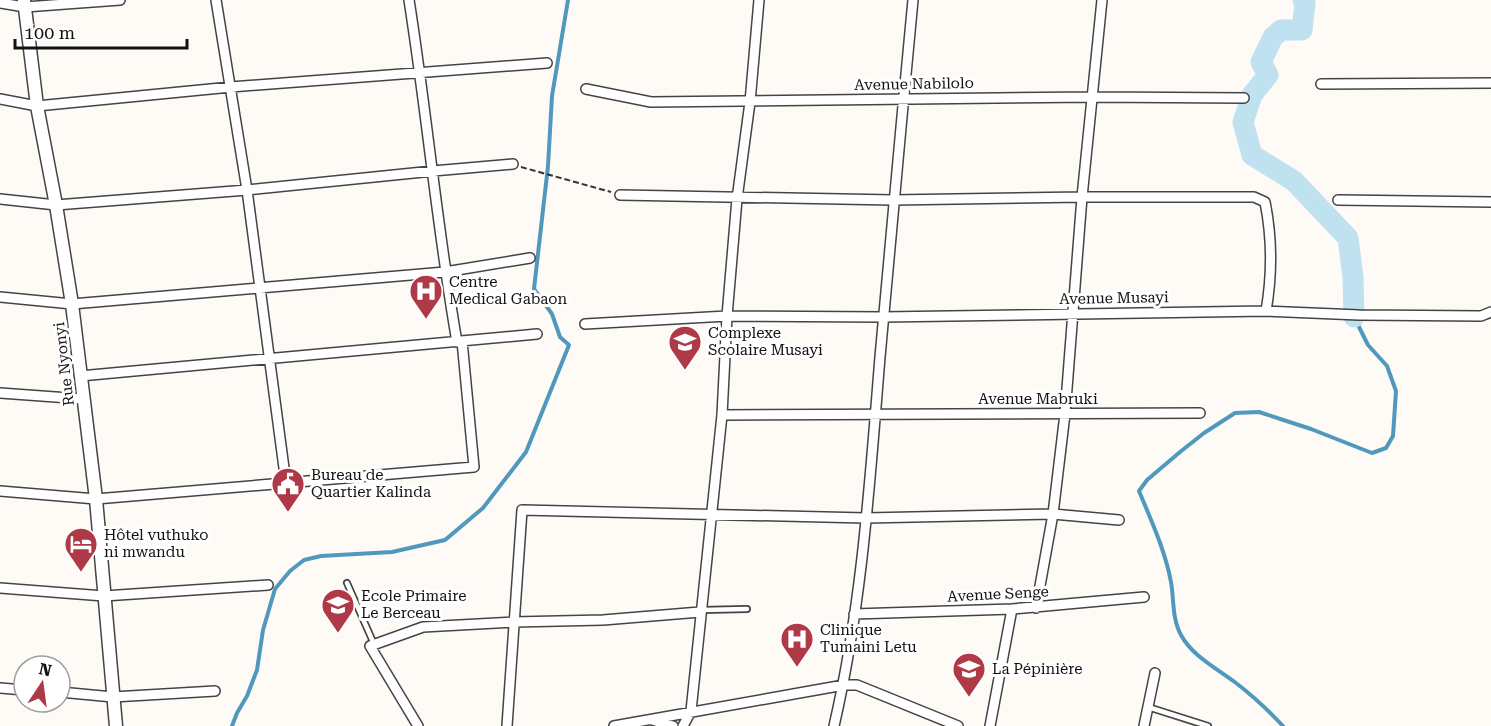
<svg xmlns="http://www.w3.org/2000/svg" width="1491" height="726" font-family="'Roboto Serif',serif">
	<style>
		.lines { fill: none; stroke-linecap: round; stroke-linejoin: round }
		.stream { stroke: #5099bd; stroke-width: 4 }
		.river { stroke: #c0e1ef; stroke-width: 21 }
		.service-casing { stroke: #444; stroke-width: 8 }
		.minor-casing { stroke: #444; stroke-width: 12 }
		.tertiary-casing { stroke: #444; stroke-width: 15 }
		.path { stroke: #333; stroke-width: 2; stroke-dasharray: 6 3; stroke-linecap: butt }
		.service { stroke: #fff; stroke-width: 4.5 }
		.minor { stroke: #fff; stroke-width: 9 }
		.tertiary { stroke: #fff; stroke-width: 12 }
		.labels { text-anchor: middle; stroke-width: 6; stroke-linejoin: round; paint-order: stroke }
		.street-label { font-size: 15px; fill: #111; stroke: #fff }
		.poi-label { font-size: 15px; fill: #111; stroke: #fff; text-anchor: start }
	</style>
	<rect width="100%" height="100%" fill="#fefbf6"/>
	<g class="lines">
		<path class="stream" d="M232,726L237,713L247,696L257,670L263,630L275,589L290,571L304,560L321,556L392,552L445,540L483,508L526,452L569,345L560,337L552,314L534,289L548,166L552,96L568,0
			M1283,726C1268,710 1253,696 1236,683C1218,669 1192,656 1181,635C1172,619 1174,599 1171,582C1165,550 1151,520 1139,491L1147,480L1180,452L1204,433L1235,413L1259,412L1311,429L1372,453L1386,448L1393,436L1396,391L1387,366L1368,345L1354,317"/>
		<path class="river" d="M1303,0L1305,3L1302,30H1281L1273,37L1261,62L1268,75L1252,95L1243,122L1252,155L1294,181L1348,238L1353,277L1354,317"/>
		<g class="service-casing">
			<path id="service" d="M347,583L374,644
				M702,610L747,609
				M1148,707L1208,726"/>
		</g>
		<g class="minor-casing">
			<path id="minor" d="M216,0L247,190L286,483
				M409,0C427,114 437,228 457,342
				M0,3L25,7L120,0
				M1321,84L1491,83
				M586,89L651,102L1092,97L1244,98
				M0,99L37,106L231,87L547,63
				M620,195L893,200L1082,197H1254L1265,202C1272,237 1272,276 1266,311
				M0,199L56,205L247,190L433,171L513,164
				M1338,200L1491,202
				M0,297L72,304L445,272L530,258
				M585,324L727,316L883,317L1266,311L1359,315L1481,316L1491,312
				M80,376L537,334
				M0,393L83,399
				M722,415L1200,413
				M0,491L96,499L474,467L462,341
				M0,588L104,596L268,585
				M1036,608L1053,514L1065,414L1082,197L1102,0
				M854,614L1012,609L1144,597
				M0,688L24,690
				M60,692L113,697L215,691
				M652,720L673,726
				M418,726L370,646L423,627L514,622L603,620L700,612
				M507,726L522,510L866,518L1053,514L1119,520
				M614,726L844,685H857L958,726
				M683,726L691,711L722,415L727,316L737,199L750,102L759,0
				M834,726C862,605 870,480 880,357C890,238 902,119 913,0
				M990,726L1012,609
				M1144,726L1155,673"/>
		</g>
		<g class="tertiary-casing">
			<path id="tertiary" d="M24,0L37,106L56,205L72,304L96,499L116,726"/>
		</g>
		<path class="path" d="M521,167L611,192"/>
		<use href="#service" class="service"/>
		<use href="#minor" class="minor"/>
		<use href="#tertiary" class="tertiary"/>
	</g>
	<defs>
		<g id="hospital-pin" transform="scale(1.725)"><path d="M0 17L-7.5 6A9.5 9.5 0 1 1 7.5 6Z" fill="#b03947" stroke="#fff"/><path d="M-5-5h3v3.5h4V-5h3V5h-3V1.5h-4V5h-3Z" fill="#fff"/></g>
		<g id="school-pin" transform="scale(1.725)"><path d="M0 17L-7.5 6A9.5 9.5 0 1 1 7.5 6Z" fill="#b03947" stroke="#fff"/><path d="M0-5L7-2L0 1L-7-2ZM-4 1L0 2.5L4 1V4Q0 6-4 4Z" fill="#fff"/></g>
		<g id="civic-pin" transform="scale(1.725)"><path d="M0 17L-7.5 6A9.5 9.5 0 1 1 7.5 6Z" fill="#b03947" stroke="#fff"/><path d="M-.6-6.5H3V-4.5H.6V-3L4-1V1h2V6H-6V1h2V-1L-.6-3ZM-1.2 2.5V6h2.4V2.5Z" fill="#fff"/></g>
		<g id="hotel-pin" transform="scale(1.725)"><path d="M0 17L-7.5 6A9.5 9.5 0 1 1 7.5 6Z" fill="#b03947" stroke="#fff"/><path d="M-6-4.5h1.5V1H6V5H4.5V3h-9V5H-6ZM-4 0a1.8 1.8 0 1 1 3.6 0ZM.5 0V-2.5h3Q6-2.5 6 0Z" fill="#fff"/></g>
	</defs>
	<g fill-rule="evenodd">
		<use href="#hospital-pin" x="426" y="291"/>
		<use href="#school-pin" x="685" y="342"/>
		<use href="#civic-pin" x="288" y="484"/>
		<use href="#hotel-pin" x="81" y="544"/>
		<use href="#school-pin" x="338" y="605"/>
		<use href="#hospital-pin" x="797" y="639"/>
		<use href="#school-pin" x="969" y="669"/>
	</g>
	<g class="labels">
		<g class="street-label">
			<text transform="translate(914 84) rotate(-1)" y="5">Avenue Nabilolo</text>
			<text transform="translate(1114 298) rotate(-1)" y="5">Avenue Musayi</text>
			<text transform="translate(64 364) rotate(-97)" y="5">Rue Nyonyi</text>
			<text x="1038" y="404">Avenue Mabruki</text>
			<text transform="translate(998 594) rotate(-3)" y="5">Avenue Senge</text>
		</g>
		<g class="poi-label">
			<text x="449" y="287">Centre<tspan x="449" dy="17">Medical Gabaon</tspan></text>
			<text x="708" y="338">Complexe<tspan x="708" dy="17">Scolaire Musayi</tspan></text>
			<text x="311" y="480">Bureau de<tspan x="311" dy="17">Quartier Kalinda</tspan></text>
			<text x="104" y="540">Hôtel vuthuko<tspan x="104" dy="17">ni mwandu</tspan></text>
			<text x="361" y="601">Ecole Primaire<tspan x="361" dy="17">Le Berceau</tspan></text>
			<text x="820" y="635">Clinique<tspan x="820" dy="17">Tumaini Letu</tspan></text>
			<text x="992" y="674">La Pépinière</text>
		</g>
	</g>
	<g transform="translate(42 684) rotate(13)"><circle r="28" fill="#ffffff" stroke="#a0a0a0" stroke-width="1.5"/>
	<path d="M0-4.5L10 22L0 15L-10 22Z" fill="#b03947"/>
	<text y="-9" font-size="16" font-weight="bold" text-anchor="middle" fill="#111111">N</text>
	</g>
	<path d="M15 39v9h172v-9" fill="none" stroke="#111111" stroke-width="3"/>
	<text x="24" y="39" font-size="18" fill="#111111" stroke="#ffffff" stroke-width="4.5" paint-order="stroke">100 m</text>
</svg>
